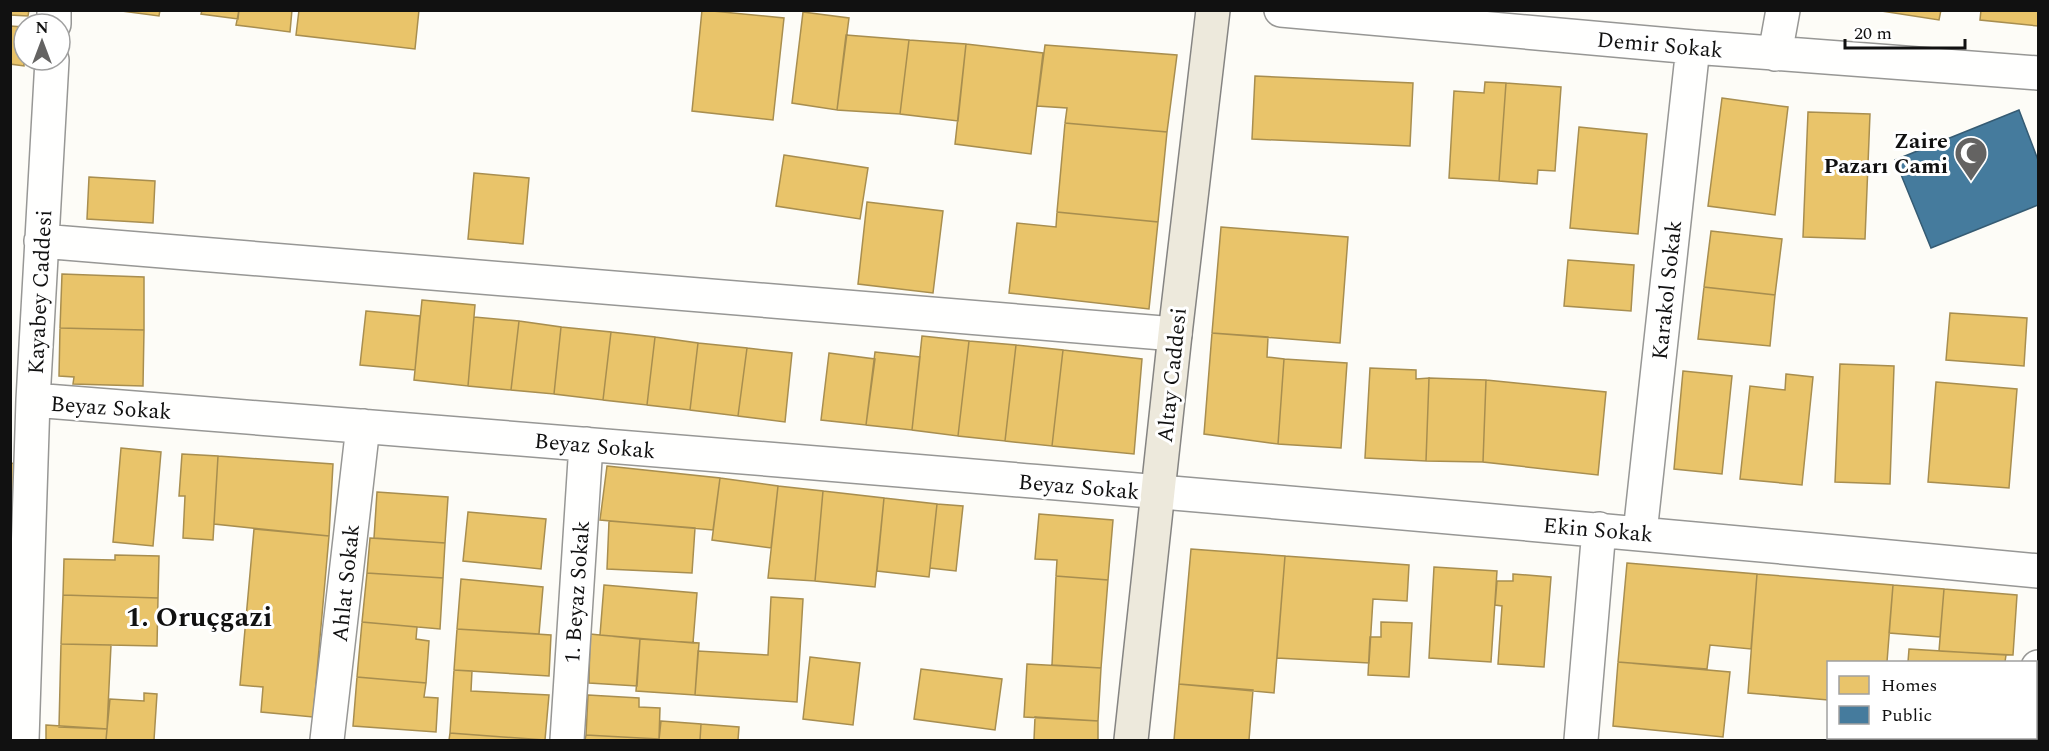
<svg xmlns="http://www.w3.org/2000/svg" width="2049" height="751" font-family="Spectral,serif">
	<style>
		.homes { fill: #e9c46a; stroke: #a88e4f; stroke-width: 1.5 }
		.public { fill: #457b9d; stroke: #355b73; stroke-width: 1.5 }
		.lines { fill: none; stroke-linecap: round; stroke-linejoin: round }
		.minor-casing { stroke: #979795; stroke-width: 36 }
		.major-casing { stroke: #858482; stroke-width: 36 }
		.minor { stroke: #fffffe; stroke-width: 33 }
		.major { stroke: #ede9dc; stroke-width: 33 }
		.labels { text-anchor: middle; stroke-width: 6; stroke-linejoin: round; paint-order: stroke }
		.street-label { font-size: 22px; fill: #111; stroke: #fff }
		.poi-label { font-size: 22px; font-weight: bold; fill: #111; stroke: #fff; text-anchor: end }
		.district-label { font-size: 28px; font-weight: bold; fill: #111; stroke: #fff }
	</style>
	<rect width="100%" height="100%" fill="#fdfcf7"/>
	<path class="homes" d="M10,10H29L28,16L10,15Z
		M114,10H160L159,16Z
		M202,10H239L238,19L201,14Z
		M239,10H292L290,32L236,25Z
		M299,10H419L415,49L296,35Z
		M702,10L784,18L773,120L692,111Z
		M1875,10H1941L1939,20Z
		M1981,10H2038V26L1980,20Z
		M803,12L849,18L837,110L792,103Z
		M10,26L24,27V66L10,64Z
		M846,35L909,40L900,114L837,110Z
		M909,40L966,44L958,121L900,114Z
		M966,44L1043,53L1031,154L955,144Z
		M1045,45L1177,55L1167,132L1065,123L1067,108L1037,106Z
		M1255,76L1413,83L1410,146L1252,139Z
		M1485,82L1506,83L1499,181L1449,178L1454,91L1484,93Z
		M1506,83L1561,87L1555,171L1538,170L1537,184L1499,181Z
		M1722,98L1788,107L1775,215L1708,206Z
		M1808,112L1870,114L1865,239L1803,237Z
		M1065,123L1167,132L1158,222L1057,212Z
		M1579,127L1647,134L1638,234L1570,228Z
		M784,155L868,168L860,219L776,206Z
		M474,173L529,178L523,244L468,239Z
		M89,177L155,181L153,223L87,219Z
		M867,202L943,211L933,293L858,284Z
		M1057,212L1158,222L1149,309L1009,293L1017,223L1056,227Z
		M1221,227L1348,237L1340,343L1212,333Z
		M1711,231L1782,239L1775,295L1704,287Z
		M1568,260L1634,265L1631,311L1564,306Z
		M62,274L144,277V330L60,328Z
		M1704,287L1775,295L1770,346L1698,339Z
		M422,300L475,305L468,386L414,380Z
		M366,311L420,316L415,370L360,365Z
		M1950,313L2027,318L2024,366L1946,360Z
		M474,317L519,321L511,390L468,386Z
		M519,321L561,327L554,394L511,390Z
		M561,327L611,332L603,400L554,394Z
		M60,328L144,330L143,386L73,384L74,377L59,376Z
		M611,332L655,337L647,405L603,400Z
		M1212,333L1268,337L1267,357L1284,359L1278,444L1204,434Z
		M922,336L969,341L958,436L912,430Z
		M655,337L698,343L690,410L647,405Z
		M969,341L1016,345L1005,441L958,436Z
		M698,343L747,348L738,416L690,410Z
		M1016,345L1063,350L1052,446L1005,441Z
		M747,348L792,353L785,422L738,416Z
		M1063,350L1142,359L1134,454L1052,446Z
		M875,352L920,357L912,430L866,425Z
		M829,353L875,359L866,425L821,420Z
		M1284,359L1347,363L1341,448L1278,444Z
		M1840,364L1894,366L1890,484L1835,482Z
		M1370,368L1416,370V379L1429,378L1426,461L1365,458Z
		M1683,371L1732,376L1722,474L1674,469Z
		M1786,374L1813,377L1802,485L1740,479L1750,386L1785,390Z
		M1429,378L1486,380L1483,462L1426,461Z
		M1486,380L1606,392L1598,475L1483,462Z
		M1936,382L2017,389L2009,488L1928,482Z
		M121,448L161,452L153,546L113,542Z
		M182,454L218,456L213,540L183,538L185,496H179Z
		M218,456L333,464L329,536L214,524Z
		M10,463L17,464L14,517H10Z
		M607,466L720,478L713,530L600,520Z
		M720,478L778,486L771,548L712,540Z
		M778,486L823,491L815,581L768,578Z
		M823,491L884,498L875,587L815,581Z
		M377,492L448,497L445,543L374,538Z
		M884,498L937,504L929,577L877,571Z
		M937,504L963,506L956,571L930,568Z
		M468,512L546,519L541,569L463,561Z
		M1039,514L1113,520L1108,580L1056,576L1057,560L1035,559Z
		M609,521L695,528L692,573L607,569Z
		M254,529L329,536L313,717L261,712L263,687L240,685Z
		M370,538L445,543L443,578L367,573Z
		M1191,549L1285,556L1274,693L1179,684Z
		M115,555L159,556L158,598L63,595L64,559L115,560Z
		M1285,556L1409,565L1407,601L1373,599L1369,663L1277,658Z
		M1627,563L1757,574L1751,649L1710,645L1707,669L1618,662Z
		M1434,567L1497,571L1491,662L1429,658Z
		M367,573L443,578L440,629L362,622Z
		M1513,574L1551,577L1544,667L1498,664L1502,606L1495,605L1497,581H1513Z
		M1757,574L1893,585L1887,662H1828V700L1748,693Z
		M1056,576L1108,580L1101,668L1052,665Z
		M461,579L543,587L539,634L457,629Z
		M604,585L697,593L693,643L600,635Z
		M1893,585L1944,589L1940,637L1889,633Z
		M1944,589L2017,595L2013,655L1939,651Z
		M63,595L158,598L157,646L61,644Z
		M771,597L803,599L797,702L695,695L698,651L768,655Z
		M362,622L417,627L416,639L429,641L426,683L357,677Z
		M1381,622L1412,623L1409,677L1368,675L1370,637H1381Z
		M457,629L551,635L549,676L454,670Z
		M590,634L640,639L637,686L589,683Z
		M640,639L699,643L695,695L636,691Z
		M61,644L111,645L107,729L59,727Z
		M1909,649L2006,655L2005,662H1908Z
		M810,657L860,663L853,725L803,719Z
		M1618,662L1730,672L1723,737L1613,726Z
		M1027,664L1101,668L1098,721L1024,717Z
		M921,669L1002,679L995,730L914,719Z
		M454,670L472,671L471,691L549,695L545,740L450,733Z
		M357,677L426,683L424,697L438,698L436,732L353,726Z
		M1179,684L1253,690L1249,740H1174Z
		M144,693L157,694L154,740H106L110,699L144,701Z
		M588,695L639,698V707L660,708L659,739L586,735Z
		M1035,717L1098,721V740H1034Z
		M661,721L701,724L700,740H659Z
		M701,724L739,727L738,740H700Z
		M46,725L107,729L106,740H46Z
		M450,733L545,740H449Z
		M586,735L659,739L585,740Z
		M1903,738H2001V740H1903Z"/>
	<path class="public" d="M2019,110L2038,160V205L1931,248L1895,160Z"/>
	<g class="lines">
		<g class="minor-casing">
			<path id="minor" d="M1281,10L1693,47L2038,73
				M54,24V10
				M1775,54L1783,10
				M41,241L1175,334
				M33,400C702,453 1370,507 2038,571
				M1640,533L1693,47
				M2036,699L2038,667
				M22,740L33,400L52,60
				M327,740L363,426
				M567,740L586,444
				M1581,740L1599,529
				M2032,740V738"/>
		</g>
		<g class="major-casing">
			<path id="major" d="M1131,740L1175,334L1213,10"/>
		</g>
		<use href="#minor" class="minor"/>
		<use href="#major" class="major"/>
	</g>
	<defs>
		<g id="mosque-pin" transform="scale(1.725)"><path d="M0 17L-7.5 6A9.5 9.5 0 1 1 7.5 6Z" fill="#646362" stroke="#fff"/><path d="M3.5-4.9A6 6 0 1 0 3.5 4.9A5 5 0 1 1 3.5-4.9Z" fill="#fff"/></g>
	</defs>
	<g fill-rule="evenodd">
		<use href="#mosque-pin" x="1971" y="153"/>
	</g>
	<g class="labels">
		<g class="street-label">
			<text transform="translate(1660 44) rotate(5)" y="8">Demir Sokak</text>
			<text transform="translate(1666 290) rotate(-84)" y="8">Karakol Sokak</text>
			<text transform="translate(39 292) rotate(-87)" y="8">Kayabey Caddesi</text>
			<text transform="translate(1171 375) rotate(-84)" y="8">Altay Caddesi</text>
			<text transform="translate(111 407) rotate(4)" y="8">Beyaz Sokak</text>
			<text transform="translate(595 445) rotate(5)" y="8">Beyaz Sokak</text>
			<text transform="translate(1079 486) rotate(5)" y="8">Beyaz Sokak</text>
			<text transform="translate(1598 529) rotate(5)" y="8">Ekin Sokak</text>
			<text transform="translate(345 583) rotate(-84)" y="8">Ahlat Sokak</text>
			<text transform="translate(576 592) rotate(-86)" y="8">1. Beyaz Sokak</text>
		</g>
		<g class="poi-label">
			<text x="1948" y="148">Zaire<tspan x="1948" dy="25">Pazarı Cami</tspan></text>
		</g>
		<g class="district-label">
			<text x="199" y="626">1. Oruçgazi</text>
		</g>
	</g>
	<rect width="2049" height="751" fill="none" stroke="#111111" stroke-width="24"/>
	<rect x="1827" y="661" width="210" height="78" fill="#ffffff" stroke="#a0a0a0" stroke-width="1.5"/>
	<rect x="1839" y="676" width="30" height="18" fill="#e9c46a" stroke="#a0a0a0" stroke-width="1.5"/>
	<text x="1881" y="691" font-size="18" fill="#111111">Homes</text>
	<rect x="1839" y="706" width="30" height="18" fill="#457b9d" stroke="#a0a0a0" stroke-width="1.5"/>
	<text x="1881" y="721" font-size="18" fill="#111111">Public</text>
	<g transform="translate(42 42)"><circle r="28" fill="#ffffff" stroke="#a0a0a0" stroke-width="1.5"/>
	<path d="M0-4.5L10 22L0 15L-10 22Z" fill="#646362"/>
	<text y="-9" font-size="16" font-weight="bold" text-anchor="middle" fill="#111111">N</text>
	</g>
	<path d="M1845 39v9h120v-9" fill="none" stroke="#111111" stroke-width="3"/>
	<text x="1854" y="39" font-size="18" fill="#111111" stroke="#ffffff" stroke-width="4.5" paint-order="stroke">20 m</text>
</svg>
